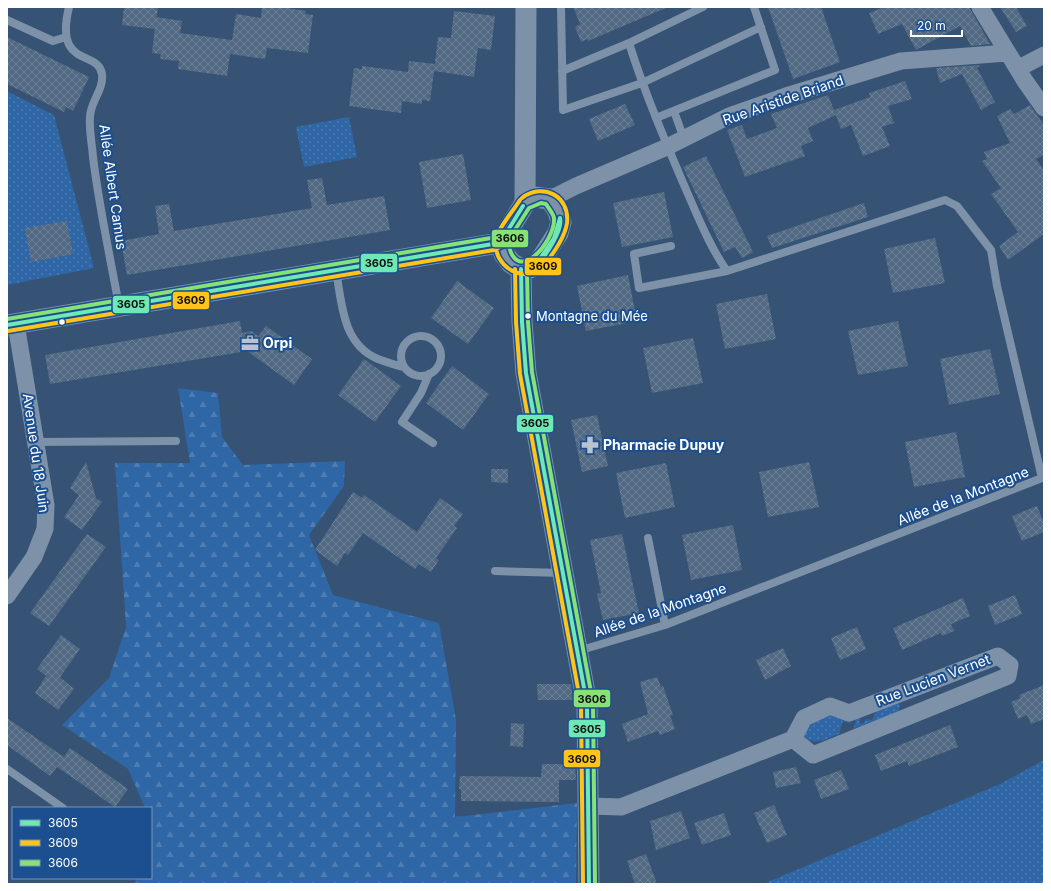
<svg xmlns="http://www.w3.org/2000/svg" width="1051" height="891" font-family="Inter,sans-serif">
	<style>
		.green { fill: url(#green-dots) }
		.forest { fill: url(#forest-firs) }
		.building { fill: url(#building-cross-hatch) }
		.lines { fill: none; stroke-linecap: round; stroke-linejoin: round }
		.service { stroke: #7d92a8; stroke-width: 8 }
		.minor { stroke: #7d92a8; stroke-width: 17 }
		.tertiary { stroke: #7d92a8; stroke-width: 21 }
		.bus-1-casing { stroke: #1b4f8f; stroke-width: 7 }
		.bus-2-casing { stroke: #1b4f8f; stroke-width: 7 }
		.bus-3-casing { stroke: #1b4f8f; stroke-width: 7 }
		.bus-1 { stroke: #6de8b6; stroke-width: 4 }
		.bus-2 { stroke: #ffc41a; stroke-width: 4 }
		.bus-3 { stroke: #86e276; stroke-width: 4 }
		.bus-dot { fill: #fff; stroke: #1b4f8f; stroke-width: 1.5 }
		.labels { text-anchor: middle; stroke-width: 4; stroke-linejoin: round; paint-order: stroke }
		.bus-label { font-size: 13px; fill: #fff; stroke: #1b4f8f; text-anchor: start }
		.street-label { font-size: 14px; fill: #fff; stroke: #1b4f8f }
		.poi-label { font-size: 14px; font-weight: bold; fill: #fff; stroke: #1b4f8f; text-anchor: start }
		.line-badge { stroke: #1b4f8f; stroke-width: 1.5 }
		.pale-badge-label { font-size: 11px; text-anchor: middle; font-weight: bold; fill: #111 }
	</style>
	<defs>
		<pattern id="green-dots" width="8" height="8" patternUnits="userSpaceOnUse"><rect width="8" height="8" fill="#2f66a5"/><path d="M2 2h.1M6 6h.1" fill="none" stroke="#4e7db2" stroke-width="1.8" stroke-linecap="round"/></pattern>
		<pattern id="forest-firs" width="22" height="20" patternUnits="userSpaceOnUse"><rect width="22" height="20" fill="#2f66a5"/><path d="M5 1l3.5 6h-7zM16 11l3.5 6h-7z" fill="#4e7db2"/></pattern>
		<pattern id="building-cross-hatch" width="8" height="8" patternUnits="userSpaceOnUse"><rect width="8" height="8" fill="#526984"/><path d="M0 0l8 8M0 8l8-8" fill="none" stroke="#6c8096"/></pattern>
	</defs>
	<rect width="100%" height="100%" fill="#365274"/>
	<path class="green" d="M7,91L54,115L94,268L7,285Z
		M349,117L357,157L304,167L296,127Z
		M895,701L899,703L900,707L898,712L853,729L856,721L851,719L849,723L843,721L839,734C826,739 814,747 804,736L806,727L826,714L863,713L859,722L863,724L866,719L872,720L878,707Z
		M1044,760V884H763L1000,784Z"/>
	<path class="forest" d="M178,388L218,393L222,437L243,465L345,461L344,486L309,535L333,595L439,623L456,720L455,817L577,803L576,884H134L137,878H151V808H145L128,769L62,725L109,678L126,627L115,463H190Z"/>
	<path class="building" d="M124,7H158L155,29L122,25Z
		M262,7H280L306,11L305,14L313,15L308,53L267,48L265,59L230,54L227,76L178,69L179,61L160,59L161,54L152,53L156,17L182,21L180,33L232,40L236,14L261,18Z
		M573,7H668L588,41L587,39L581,42L575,27L580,24Z
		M768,7H821L840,62L793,79Z
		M884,7H969L990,44L971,46L960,26L916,50L902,24L878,34L869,13Z
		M1000,7H1016L1027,26L1016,32Z
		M454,11L495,16L491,50L478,48L474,77L434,71L438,37L451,38Z
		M7,37L89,77L73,111L66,107L64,112L7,84Z
		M409,61L435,64L430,101L422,100V104L402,101L401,113L349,106L354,68L362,69V66L408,72Z
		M981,65L977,68L995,102L981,110L962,74L940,83L936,68Z
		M905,81L912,99L888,106L894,123L882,127L890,146L863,156L851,125L841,129L834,110L870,97L869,93Z
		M828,95L836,115L808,128L813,141L801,146L805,156L745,177L727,130L742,125L747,139L777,128L771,114Z
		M625,104L635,125L598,141L589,119Z
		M1030,105L1044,125V155L1036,159L1044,170V234L1008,260L999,246L1018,232L991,194L1001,188L982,161L987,159L984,152L1010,143L997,116L1010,109L1014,114Z
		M463,154L471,200L427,208L419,162Z
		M706,156L753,252L742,258L735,247L724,252L683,167Z
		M322,178L327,205L384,196L390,230L127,275L121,241L159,234L155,206L169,204L174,231L312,208L307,180Z
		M664,192L673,237L622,247L613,203Z
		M864,203L868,217L772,248L767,236Z
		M67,221L73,254L31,262L25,228Z
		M935,238L945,283L893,293L884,249Z
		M628,275L637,321L586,331L577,286Z
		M457,281L494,308L468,344L431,318Z
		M767,294L776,339L725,349L716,304Z
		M240,321L242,333L251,331L258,336L266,326L312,359L294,385L247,351L50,384L45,355Z
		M898,321L908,366L858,375L848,331Z
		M693,338L703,383L652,393L643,348Z
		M990,349L1000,394L949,405L940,359Z
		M364,359L401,386L375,422L338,395Z
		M452,366L489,394L463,430L426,403Z
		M597,415L608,466L582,472L571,420Z
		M956,432L965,477L914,487L905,442Z
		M86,462L96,498L102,502L82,530L64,517L79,495L70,488Z
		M809,462L819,507L768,517L759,472Z
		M666,463L675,507L625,518L616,473Z
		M491,469H508V483L491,482Z
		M353,492L362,498L364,495L417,532L440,498L463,514L454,526L457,528L436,558L439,560L431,572L419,564L415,569L363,533L348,555L345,553L337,566L315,550Z
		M1037,506L1044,523V532L1022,541L1012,516Z
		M733,525L742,570L691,580L682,535Z
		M87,534L106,547L49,626L30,613Z
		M622,534L639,613L603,620L597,594L601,593L590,540Z
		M1015,595L1022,614L995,625L988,606Z
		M963,598L970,616L951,624L954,631L942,636L941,633L902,650L893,628Z
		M857,627L866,649L840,660L831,638Z
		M61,635L80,649L60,677L74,689L58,710L35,693L46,676L37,669Z
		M783,648L791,666L765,680L756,660Z
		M657,677L661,687L663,686L673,715L670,716L675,729L660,735L658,731L628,742L622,724L648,714L640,682Z
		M537,684H571L573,700H538Z
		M1044,685V719L1031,724L1027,715L1018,719L1011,702L1020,698L1019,695Z
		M7,718L64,757L70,748L128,789L115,807L57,767L50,776L7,745Z
		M511,723L524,724L523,747L510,746Z
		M950,725L958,747L909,766L907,761L881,771L875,755Z
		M542,764H575L576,780H559V802L461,801V789H459L460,776L541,777Z
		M796,767L801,783L776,788L773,772Z
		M841,770L849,789L821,799L814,780Z
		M774,805L787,835L767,843L754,813Z
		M681,811L690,838L656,850L650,821Z
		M724,813L731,835L702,845L694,823Z
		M646,854L657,884H635L627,861Z"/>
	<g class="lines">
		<path class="service" d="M69,7C54,69 98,49 102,74C104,90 90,102 90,117C89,130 92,144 93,157C99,207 110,256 119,306
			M561,7L563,110L642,83L761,27
			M7,20L53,41L66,37
			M562,71L629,43L703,7
			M674,111L684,139
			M656,118L775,70L754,7
			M671,246L634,254L639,288L727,271
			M336,271C342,303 342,344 378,359C386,362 395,365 404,367
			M401 356a20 20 0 1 1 40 0a20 20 0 1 1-40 0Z
			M429,374L421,393L402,422L433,443
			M36,442L176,441
			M648,538L665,625
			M495,571L562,573
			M578,651L665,625L1042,478L997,286L991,250L957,206L945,200L727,271C710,247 699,219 687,192C666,143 645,94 629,43
			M7,769L63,808"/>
		<path class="minor" d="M980,7L1025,81L1044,108
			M1019,68L1044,55
			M550,199L576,186L667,147L729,116L786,96L901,61L1007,53
			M7,596L34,557L45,529L46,505L16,324
			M998,656L1010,665L1008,676L813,755L793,739L804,718L830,706L849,713Z
			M589,806L621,807L793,739"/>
		<path class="tertiary" d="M534,197L550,199L558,211L561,222L558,233L540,261L530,268L521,269L511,263L504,254L502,240L525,203Z
			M525,203L526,7
			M521,269L522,322L526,373L587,704L589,884
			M7,325L493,244L502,240"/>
		<g class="bus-1-casing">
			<path id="bus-1" d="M502,240L523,206
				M502,240L523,206
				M537,263L554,238L560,218
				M537,263C546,257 563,229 560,218
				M521,269L522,322L526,373L587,704L589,884
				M7,325L493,244L502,240"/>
		</g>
		<g class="bus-2-casing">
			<path id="bus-2" d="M520,200C514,210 498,228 496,239C491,267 528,288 546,263C554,252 565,237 567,223C570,196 543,182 522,198
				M515,269L516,322L520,374L581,705L583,884
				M8,331L494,250L504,245"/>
		</g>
		<g class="bus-3-casing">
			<path id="bus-3" d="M541,203L546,204C549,209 553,213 554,218C556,241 515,289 508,241L529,208Z
				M527,269L528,322L532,372L593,703L595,884
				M7,319L491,238L500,235"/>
		</g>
		<use href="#bus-1" class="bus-1"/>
		<use href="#bus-2" class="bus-2"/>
		<use href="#bus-3" class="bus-3"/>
	</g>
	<defs>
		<g id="office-bare" transform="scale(1.38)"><path d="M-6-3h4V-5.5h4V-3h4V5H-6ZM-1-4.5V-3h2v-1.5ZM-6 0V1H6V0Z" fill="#b9c2ce" stroke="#1b4f8f" stroke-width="2.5" paint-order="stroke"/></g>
		<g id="pharmacy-bare" transform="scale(1.38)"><path d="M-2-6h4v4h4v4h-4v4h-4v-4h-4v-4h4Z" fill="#b9c2ce" stroke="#1b4f8f" stroke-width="2.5" paint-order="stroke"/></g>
	</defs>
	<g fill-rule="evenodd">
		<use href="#office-bare" x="250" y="343"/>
		<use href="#pharmacy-bare" x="590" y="445"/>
	</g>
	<g class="bus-dot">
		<circle cx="528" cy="316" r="3.5"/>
		<circle cx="62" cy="322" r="3.5"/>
	</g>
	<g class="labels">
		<g class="bus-label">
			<text x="536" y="321">Montagne du Mée</text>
		</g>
		<g class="street-label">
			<text transform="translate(783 100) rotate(-19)" y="5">Rue Aristide Briand</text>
			<text transform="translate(113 187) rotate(82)" y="5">Allée Albert Camus</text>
			<text transform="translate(36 453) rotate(82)" y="5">Avenue du 18 Juin</text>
			<text transform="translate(963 496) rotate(-21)" y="5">Allée de la Montagne</text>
			<text transform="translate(660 610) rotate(-19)" y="5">Allée de la Montagne</text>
			<text transform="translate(933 680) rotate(-21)" y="5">Rue Lucien Vernet</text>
		</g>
		<g class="poi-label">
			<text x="263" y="348">Orpi</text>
			<text x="603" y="450">Pharmacie Dupuy</text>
		</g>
	</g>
	<g class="line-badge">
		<rect x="491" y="229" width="38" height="19" rx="4" fill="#86e276"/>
		<rect x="360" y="253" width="38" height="20" rx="4" fill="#6de8b6"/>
		<rect x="524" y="257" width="38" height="19" rx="4" fill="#ffc41a"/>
		<rect x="172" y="291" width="38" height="19" rx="4" fill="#ffc41a"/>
		<rect x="112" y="295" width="38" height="19" rx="4" fill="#6de8b6"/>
		<rect x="516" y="414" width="38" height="19" rx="4" fill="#6de8b6"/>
		<rect x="573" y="689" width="38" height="19" rx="4" fill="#86e276"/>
		<rect x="568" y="719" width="38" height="19" rx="4" fill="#6de8b6"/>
		<rect x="563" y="749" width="38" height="19" rx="4" fill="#ffc41a"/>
	</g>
	<g class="pale-badge-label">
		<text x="510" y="242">3606</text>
		<text x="379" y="267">3605</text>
		<text x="543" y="270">3609</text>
		<text x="191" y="304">3609</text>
		<text x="131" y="308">3605</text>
		<text x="535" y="427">3605</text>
		<text x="592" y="703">3606</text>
		<text x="587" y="733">3605</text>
		<text x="582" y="763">3609</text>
	</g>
	<rect width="1051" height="891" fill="none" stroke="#ffffff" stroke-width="16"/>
	<rect x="12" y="807" width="140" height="72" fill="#1b4f8f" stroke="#7695bc"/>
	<rect x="20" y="820" width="20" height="6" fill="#6de8b6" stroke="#7695bc"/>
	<text x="48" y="827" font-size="12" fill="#ffffff">3605</text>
	<rect x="20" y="840" width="20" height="6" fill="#ffc41a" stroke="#7695bc"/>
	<text x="48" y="847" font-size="12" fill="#ffffff">3609</text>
	<rect x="20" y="860" width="20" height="6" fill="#86e276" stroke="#7695bc"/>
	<text x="48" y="867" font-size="12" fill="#ffffff">3606</text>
	<path d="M911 30v6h51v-6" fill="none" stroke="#ffffff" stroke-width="2"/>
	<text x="917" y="30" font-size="12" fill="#ffffff" stroke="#1b4f8f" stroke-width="3" paint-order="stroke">20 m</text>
</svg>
